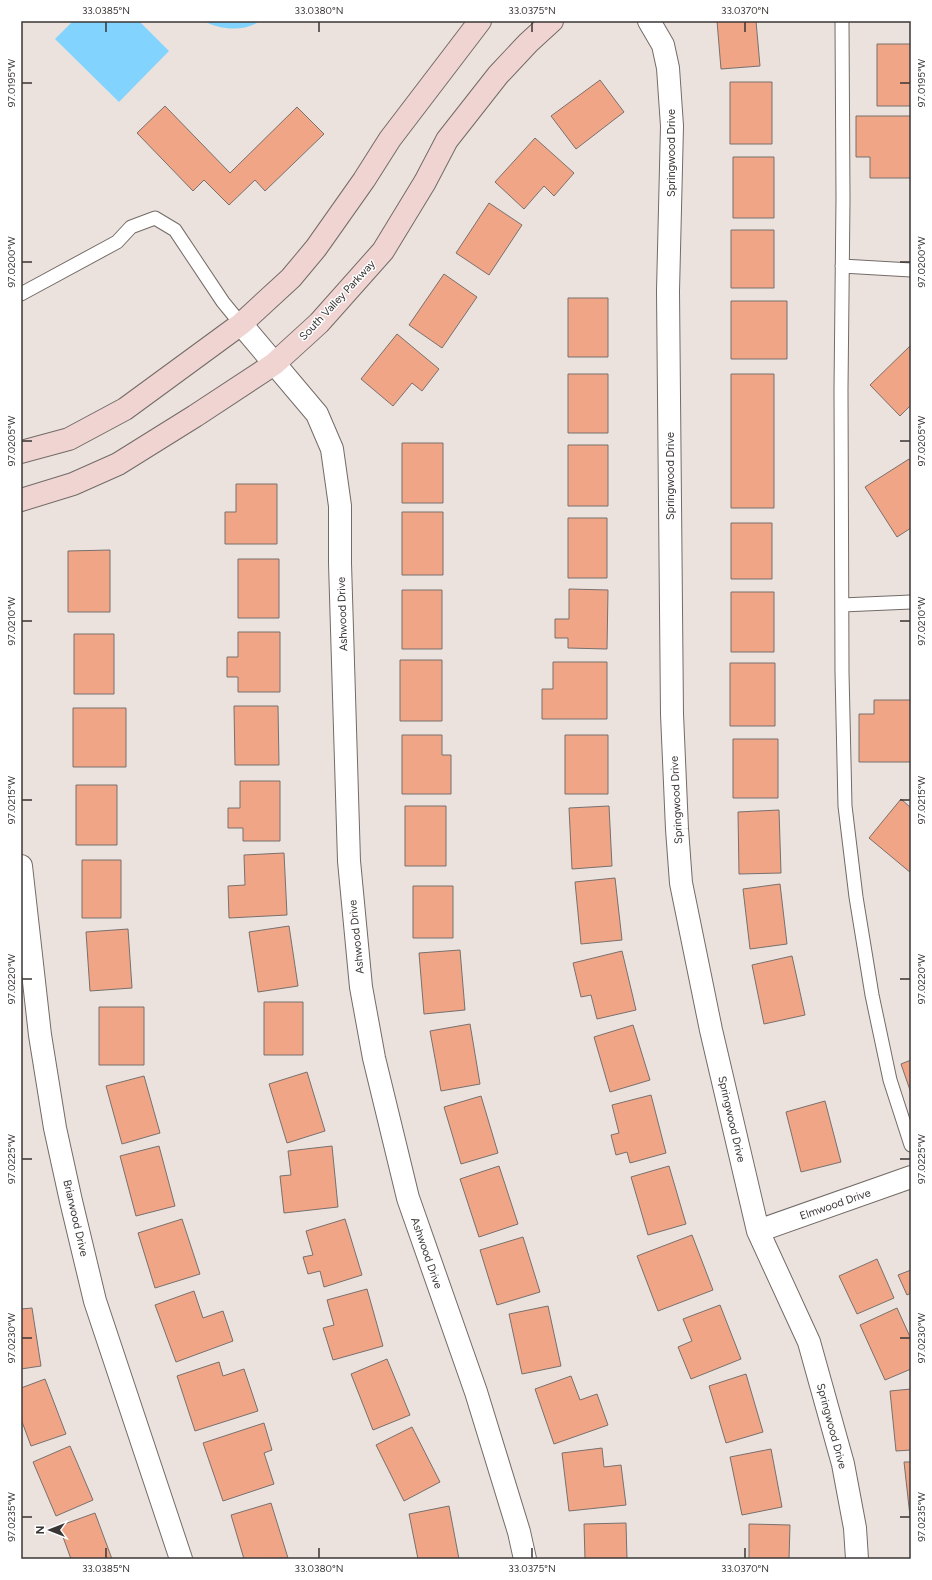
<svg xmlns="http://www.w3.org/2000/svg" width="932" height="1580" font-family="Figtree,sans-serif">
	<style>
		.water { fill: #82d3fd }
		.building { fill: #f0a587; stroke: #79706d }
		.lines { fill: none; stroke-linecap: round; stroke-linejoin: round }
		.service-casing { stroke: #736b67; stroke-width: 15 }
		.minor-casing { stroke: #736b67; stroke-width: 24 }
		.secondary-casing { stroke: #736b67; stroke-width: 24 }
		.service { stroke: #fff; stroke-width: 13 }
		.minor { stroke: #fff; stroke-width: 22 }
		.secondary { stroke: #efd4d2; stroke-width: 22 }
		.ticks { fill: none; stroke: #3a3635; stroke-width: 1.5 }
		.labels { text-anchor: middle; stroke-width: 3; stroke-linejoin: round; paint-order: stroke }
		.street-label { font-size: 11px; fill: #3a3635; stroke: #fff }
		.neatline { fill: none; stroke: #3a3635; stroke-width: 1.5 }
		.ticks-label { font-size: 10px; text-anchor: middle; fill: #3a3635 }
	</style>
	<rect width="100%" height="100%" fill="#ebe2de"/>
	<path class="water" d="M73,21H139L169,51L119,102L55,39Z
		M204,21H260C244,32 220,30 204,21Z"/>
	<path class="building" d="M717,21H756L760,66L721,69Z
		M877,44H911V106H877Z
		M600,80L624,112L576,149L551,116Z
		M730,82H772V144H730Z
		M165,106L230,173L297,107L324,134L265,191L255,180L229,205L204,180L193,191L137,133Z
		M856,116H911V178H870V157H856Z
		M535,138L574,173L554,196L544,186L524,209L495,182Z
		M733,157H774V218H733Z
		M489,203L522,225L489,275L456,253Z
		M731,230H774V288H731Z
		M444,274L477,297L442,348L409,325Z
		M568,298H608V357H568Z
		M731,301H787V359H731Z
		M397,334L439,369L422,391L412,383L393,406L361,379Z
		M911,345V405L900,416L870,385Z
		M568,374H608V433H568Z
		M731,374H774V508H731Z
		M402,443H443V503H402Z
		M568,445H608V506H568Z
		M909,459L911,462V528L897,537L865,487Z
		M236,484H277V544H225V512H236Z
		M402,512H443V575H402Z
		M568,518H607V578H568Z
		M731,523H772V579H731Z
		M110,550V612H68V551Z
		M238,559H279V618H238Z
		M569,589L608,590L607,649L568,648V638H555V619H569Z
		M402,590H442V649H402Z
		M731,592H774V652H731Z
		M238,632H280V692H238V677H227V657H238Z
		M74,634H114V694H74Z
		M400,660H442V721H400Z
		M553,662H607V719H542V689H553Z
		M730,663H775V726H730Z
		M874,700H911V762H859V714H874Z
		M234,706H278L279,765H235Z
		M73,708H126V767H73Z
		M402,735H442V755H451V794H402Z
		M565,735H608V794H565Z
		M733,739H778V798H733Z
		M240,781H280V841H243V828H228V808H240Z
		M76,785H117V845H76Z
		M901,799L911,808V873L869,838Z
		M405,806H446V866H405Z
		M609,806L612,866L572,869L569,808Z
		M779,810L781,873L739,874L738,812Z
		M284,853L287,915L229,918L228,886L245,885L244,855Z
		M82,860H121V918H82Z
		M615,878L622,940L581,944L575,882Z
		M780,884L787,944L750,949L743,889Z
		M413,886H453V938H413Z
		M289,926L298,986L258,992L249,932Z
		M128,929L132,988L90,991L86,932Z
		M460,950L465,1010L424,1014L419,953Z
		M622,951L636,1010L597,1019L591,995L581,997L573,963Z
		M792,956L805,1015L764,1024L752,965Z
		M264,1002H303V1055H264Z
		M99,1007H144V1065H99Z
		M470,1024L480,1084L441,1091L430,1031Z
		M633,1025L650,1080L610,1092L594,1037Z
		M911,1060V1093L901,1064Z
		M307,1072L325,1131L287,1143L269,1084Z
		M144,1076L160,1133L122,1144L106,1086Z
		M651,1095L666,1153L630,1163L627,1152L616,1155L611,1135L619,1133L612,1105Z
		M481,1096L498,1153L461,1164L444,1107Z
		M825,1101L841,1162L801,1172L786,1112Z
		M159,1146L175,1206L136,1216L120,1156Z
		M332,1146L338,1207L284,1213L280,1176L291,1175L288,1151Z
		M499,1166L518,1224L479,1237L460,1179Z
		M669,1166L686,1224L648,1235L631,1177Z
		M182,1219L200,1274L155,1288L138,1233Z
		M345,1219L362,1275L324,1287L320,1271L308,1274L303,1257L313,1255L306,1231Z
		M692,1235L713,1290L658,1311L637,1256Z
		M523,1237L540,1292L497,1305L480,1250Z
		M877,1259L894,1298L857,1314L839,1276Z
		M911,1270V1293L907,1295L898,1275Z
		M367,1289L383,1346L333,1360L323,1328L334,1325L327,1300Z
		M194,1291L203,1318L223,1311L233,1341L176,1362L155,1305Z
		M720,1305L741,1359L691,1379L678,1347L692,1341L683,1319Z
		M548,1306L561,1366L522,1374L509,1314Z
		M32,1308L41,1366L21,1369V1309Z
		M897,1308L911,1339V1369L885,1380L860,1325Z
		M387,1359L410,1415L373,1430L351,1374Z
		M219,1362L223,1376L244,1369L258,1411L195,1431L177,1376Z
		M746,1374L763,1432L726,1443L709,1386Z
		M571,1376L580,1400L597,1394L608,1425L554,1444L535,1389Z
		M45,1379L66,1434L31,1446L21,1419V1388Z
		M911,1389V1450L896,1451L890,1391Z
		M264,1423L272,1450L264,1453L274,1484L223,1501L203,1443Z
		M412,1427L440,1482L404,1501L376,1445Z
		M70,1446L93,1500L56,1516L33,1462Z
		M602,1448L604,1467L621,1465L626,1505L569,1511L562,1453Z
		M771,1449L782,1507L742,1515L730,1457Z
		M904,1462H911V1525Z
		M271,1503L288,1558L244,1559L231,1515Z
		M449,1506L459,1559H418L409,1514Z
		M95,1513L112,1559H71L59,1526Z
		M626,1523L627,1559H585L584,1524Z
		M749,1524L790,1525L789,1559H749Z"/>
	<g class="lines">
		<g class="service-casing">
			<path id="service" d="M842,21L843,199L841,390L842,672L845,806L856,897L872,995L890,1080L911,1145
				M842,266L911,270
				M21,294L117,242L131,227L155,218L175,230L223,302L241,324
				M842,605L911,602"/>
		</g>
		<g class="minor-casing">
			<path id="minor" d="M649,21L663,45L668,68L672,126L668,291L672,714L677,829L681,883L711,1030L758,1231L809,1342L843,1464L855,1528L857,1559
				M241,324L317,414L332,449L340,506V563L349,861L361,987L374,1058L408,1198L476,1392L519,1532L525,1559
				M21,866L40,1035L55,1128L71,1201L95,1301L181,1559
				M758,1231L911,1177"/>
		</g>
		<g class="secondary-casing">
			<path id="secondary" d="M21,452L69,439L125,409L241,324L291,278L316,248L364,180L390,139L480,21
				M21,500L73,484L118,464L195,416L274,364L319,323L383,251L425,182L447,140L498,75L528,43L552,21"/>
		</g>
		<use href="#service" class="service"/>
		<use href="#minor" class="minor"/>
		<use href="#secondary" class="secondary"/>
	</g>
	<path class="ticks" d="M106,22V32M319,22V32M532,22V32M745,22V32M22,83H32M900,83H910M22,262H32M900,262H910M22,441H32M900,441H910M22,621H32M900,621H910M22,800H32M900,800H910M22,979H32M900,979H910M22,1159H32M900,1159H910M22,1338H32M900,1338H910M22,1517H32M900,1517H910M106,1548V1558M319,1548V1558M532,1548V1558M745,1548V1558"/>
	<g class="labels">
		<g class="street-label">
			<text transform="translate(671 153) rotate(-90)" y="4">Springwood Drive</text>
			<text transform="translate(337 300) rotate(-47)" y="4">South Valley Parkway</text>
			<text transform="translate(670 476) rotate(-90)" y="4">Springwood Drive</text>
			<text transform="translate(342 614) rotate(-92)" y="4">Ashwood Drive</text>
			<text transform="translate(676 800) rotate(-93)" y="4">Springwood Drive</text>
			<text transform="translate(356 937) rotate(-96)" y="4">Ashwood Drive</text>
			<text transform="translate(732 1119) rotate(77)" y="4">Springwood Drive</text>
			<text transform="translate(835 1204) rotate(-19)" y="4">Elmwood Drive</text>
			<text transform="translate(76 1218) rotate(77)" y="4">Briarwood Drive</text>
			<text transform="translate(427 1253) rotate(71)" y="4">Ashwood Drive</text>
			<text transform="translate(832 1426) rotate(75)" y="4">Springwood Drive</text>
		</g>
	</g>
	<rect width="932" height="1580" fill="none" stroke="#ffffff" stroke-width="44"/>
	<g transform="translate(50 1530) rotate(270)" stroke="#ffffff" stroke-width="3" paint-order="stroke">
	<path d="M0-3L7 15L0 10L-7 15Z" fill="#3a3635"/>
	<text y="-6" font-size="11" font-weight="bold" text-anchor="middle" fill="#3a3635">N</text>
	</g>
	<rect x="22" y="22" width="888" height="1536" class="neatline"/>
	<g class="ticks-label">
		<text x="106" y="14">33.0385°N</text>
		<text x="319" y="14">33.0380°N</text>
		<text x="532" y="14">33.0375°N</text>
		<text x="745" y="14">33.0370°N</text>
		<text transform="translate(921 83) rotate(-90)" y="4">97.0195°W</text>
		<text transform="translate(11 83) rotate(-90)" y="4">97.0195°W</text>
		<text transform="translate(921 262) rotate(-90)" y="4">97.0200°W</text>
		<text transform="translate(11 262) rotate(-90)" y="4">97.0200°W</text>
		<text transform="translate(921 441) rotate(-90)" y="4">97.0205°W</text>
		<text transform="translate(11 441) rotate(-90)" y="4">97.0205°W</text>
		<text transform="translate(921 621) rotate(-90)" y="4">97.0210°W</text>
		<text transform="translate(11 621) rotate(-90)" y="4">97.0210°W</text>
		<text transform="translate(921 800) rotate(-90)" y="4">97.0215°W</text>
		<text transform="translate(11 800) rotate(-90)" y="4">97.0215°W</text>
		<text transform="translate(11 979) rotate(-90)" y="4">97.0220°W</text>
		<text transform="translate(921 979) rotate(-90)" y="4">97.0220°W</text>
		<text transform="translate(921 1159) rotate(-90)" y="4">97.0225°W</text>
		<text transform="translate(11 1159) rotate(-90)" y="4">97.0225°W</text>
		<text transform="translate(11 1338) rotate(-90)" y="4">97.0230°W</text>
		<text transform="translate(921 1338) rotate(-90)" y="4">97.0230°W</text>
		<text transform="translate(11 1517) rotate(-90)" y="4">97.0235°W</text>
		<text transform="translate(921 1517) rotate(-90)" y="4">97.0235°W</text>
		<text x="106" y="1572">33.0385°N</text>
		<text x="319" y="1572">33.0380°N</text>
		<text x="532" y="1572">33.0375°N</text>
		<text x="745" y="1572">33.0370°N</text>
	</g>
</svg>
